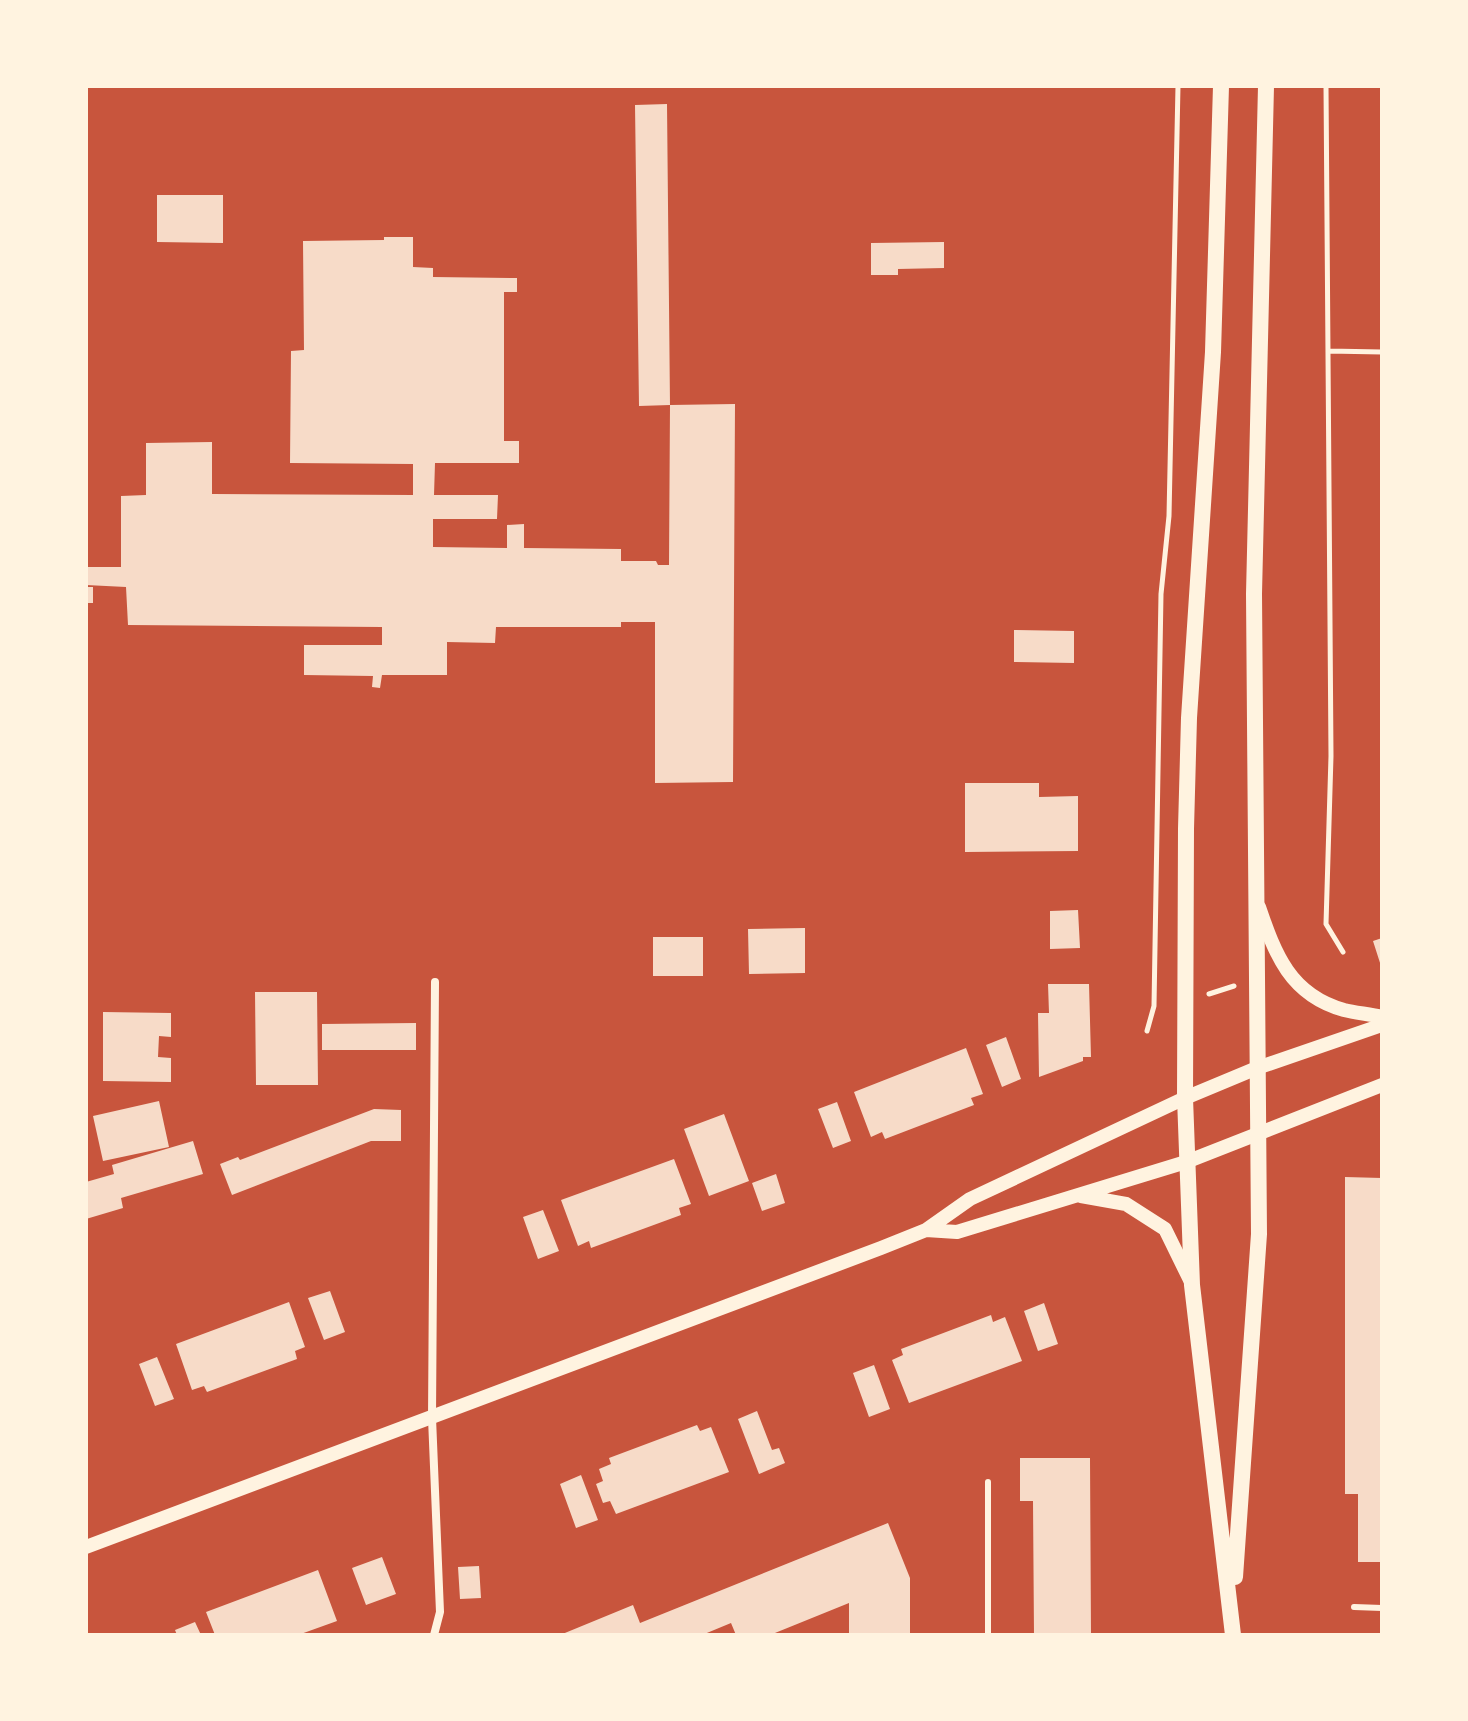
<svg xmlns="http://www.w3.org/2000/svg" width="1468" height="1721" font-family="'Fira Sans Condensed',sans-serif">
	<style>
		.building { fill: #f7dbc8 }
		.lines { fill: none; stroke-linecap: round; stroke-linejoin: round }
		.path { stroke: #fff3e0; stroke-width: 5 }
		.service { stroke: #fff3e0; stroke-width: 6 }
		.minor { stroke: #fff3e0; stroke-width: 8 }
		.tertiary { stroke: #fff3e0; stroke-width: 14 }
		.secondary { stroke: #fff3e0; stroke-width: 16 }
	</style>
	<rect width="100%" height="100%" fill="#c8553d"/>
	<path class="building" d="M667,104L670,405L639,406L635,105Z
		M157,195H223V243L157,242Z
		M384,237H413V267L433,268V277L517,278V292H504V441H519V463H435L434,495H498L497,519H433V547L507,548V525L524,524V548L621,549V561H656L658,565H669L670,405L735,404L733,782L655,783V622H621V627H496L495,643L447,642V675H382L380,688L372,687L373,676L304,675V645H382V627L128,625L126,587L86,585V567H121V496L146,495V443L212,442V494L413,495V464L290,463L291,351L304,350L303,241L384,240Z
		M944,242V268L898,269V275H871V243Z
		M86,587H93V603H86Z
		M1014,630L1074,631V663L1014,662Z
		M965,783H1039V797L1078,796V851L965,852Z
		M1078,910L1080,948L1050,949V911Z
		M805,928V973L749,974L748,929Z
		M653,937H703V976H653Z
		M1382,938V966H1381L1373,941Z
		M1048,984H1089L1091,1057H1083V1061L1039,1077L1038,1013H1049Z
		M255,992H317L318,1085H256Z
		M103,1012L171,1013V1037L159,1036L158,1057L171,1058V1082L103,1081Z
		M416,1023V1050H322V1024Z
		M1006,1037L1021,1079L1002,1087L986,1045Z
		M966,1048L983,1094L971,1098L974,1105L885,1139L882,1132L871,1137L854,1092Z
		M159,1101L169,1147L103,1161L93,1116Z
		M837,1102L851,1141L833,1148L818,1109Z
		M374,1109L401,1110V1141H371L232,1195L220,1164L238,1157L240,1160Z
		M724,1114L749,1181L709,1196L684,1129Z
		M193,1141L203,1174L121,1198L123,1208L86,1219V1182L114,1174L112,1165Z
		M674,1159L691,1204L679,1208L681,1215L591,1248L589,1241L578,1246L561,1200Z
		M776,1174L785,1203L762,1211L752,1183Z
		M1345,1177L1382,1178V1562H1358V1494H1345Z
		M543,1210L559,1251L538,1259L523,1217Z
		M330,1291L345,1332L324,1340L308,1298Z
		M289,1302L305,1347L295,1351L297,1359L207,1392L204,1386L192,1390L176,1344Z
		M1044,1303L1058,1344L1038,1351L1024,1311Z
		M991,1315L993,1322L1005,1317L1022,1361L909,1403L892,1360L903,1355L901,1349Z
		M157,1357L174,1399L155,1406L139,1364Z
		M874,1365L890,1409L869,1417L853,1373Z
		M757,1411L772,1450L779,1448L785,1463L759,1474L738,1419Z
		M697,1425L700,1431L711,1427L729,1472L616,1514L610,1501L603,1503L596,1484L603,1481L599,1469L611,1464L609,1458Z
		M1020,1458H1090L1091,1635H1034L1033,1501H1020Z
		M581,1475L598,1520L576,1528L560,1484Z
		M888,1523L910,1578V1635H849V1603L770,1635H736L731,1623L702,1635H560L633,1605L640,1623Z
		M382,1557L396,1594L366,1605L352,1568Z
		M479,1566L481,1598L460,1599L458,1567Z
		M318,1570L337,1621L298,1635H215L206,1612Z
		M195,1622L201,1635H177L175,1630Z"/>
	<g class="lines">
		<path class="path" d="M1326,86L1331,756L1326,924L1343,952
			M1328,351L1382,352
			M1209,994L1234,986
			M1147,1031L1154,1006L1161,594L1169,516L1178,86"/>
		<path class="service" d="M1354,1607L1382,1608
			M988,1635V1482"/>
		<path class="minor" d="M434,1635L440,1612L432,1418L435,982"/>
		<path class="tertiary" d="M1259,907C1275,954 1290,995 1344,1010C1356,1013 1370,1014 1382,1017
			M1081,1196L1126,1204L1165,1229L1191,1282
			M926,1230L957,1232L1186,1162L1382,1085
			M86,1547L881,1248L926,1230L970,1199L1185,1098L1257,1068L1382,1025"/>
		<path class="secondary" d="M1221,86L1213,352L1189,718L1186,829L1185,1098L1192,1285L1233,1635
			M1235,1577L1259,1234L1254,594L1266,86"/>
	</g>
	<rect width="1468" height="1721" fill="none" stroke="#fff3e0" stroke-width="176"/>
</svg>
